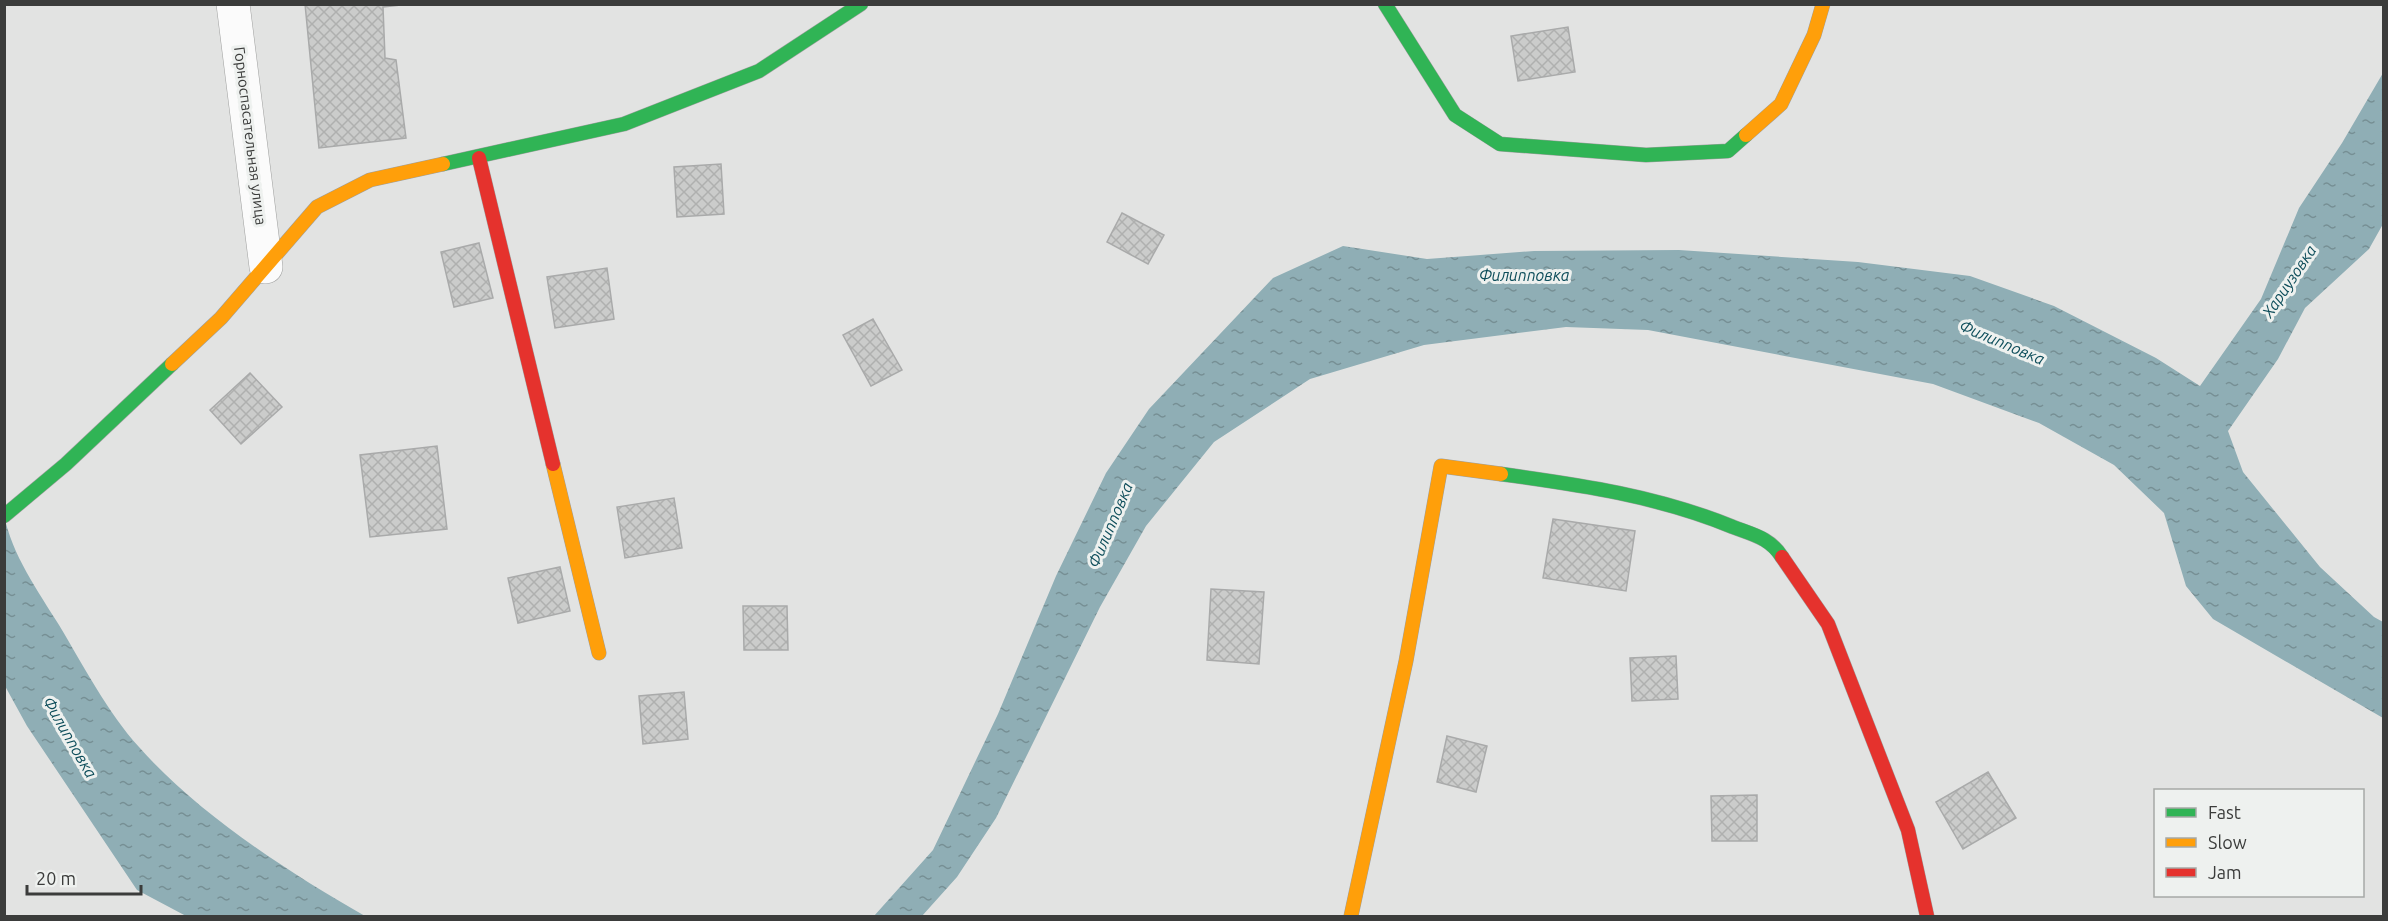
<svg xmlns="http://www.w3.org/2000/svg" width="2388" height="921" font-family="Ubuntu,sans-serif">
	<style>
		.water { fill: url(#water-ripples) }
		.building { fill: url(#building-cross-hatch); stroke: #a9aaaa; stroke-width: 1.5 }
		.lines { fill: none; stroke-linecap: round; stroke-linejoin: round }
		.street-casing { stroke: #9e9f9e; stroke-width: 34 }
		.fast-casing { stroke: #9e9f9e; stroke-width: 15 }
		.slow-casing { stroke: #9e9f9e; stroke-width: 15 }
		.jam-casing { stroke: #9e9f9e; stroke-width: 15 }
		.street { stroke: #fbfbfb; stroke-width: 33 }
		.fast { stroke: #30b455; stroke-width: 14 }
		.slow { stroke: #ff9f0a; stroke-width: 14 }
		.jam { stroke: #e5322d; stroke-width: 14 }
		.labels { text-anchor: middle; stroke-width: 6; stroke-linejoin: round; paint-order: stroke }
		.street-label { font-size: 15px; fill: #3b3c3b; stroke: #eef1ef }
		.water-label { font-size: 16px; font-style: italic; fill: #0d4d5a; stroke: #eef1ef }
	</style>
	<defs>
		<pattern id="water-ripples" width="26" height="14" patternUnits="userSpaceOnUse" patternTransform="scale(1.5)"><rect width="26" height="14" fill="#8faeb5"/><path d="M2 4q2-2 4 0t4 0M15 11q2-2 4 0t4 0" fill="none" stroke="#768f94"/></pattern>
		<pattern id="building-cross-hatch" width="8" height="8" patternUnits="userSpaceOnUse" patternTransform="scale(1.5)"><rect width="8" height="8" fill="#cbcccb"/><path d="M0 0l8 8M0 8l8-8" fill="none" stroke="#afb0af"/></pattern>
	</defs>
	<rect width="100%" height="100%" fill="#e2e3e2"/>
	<path class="water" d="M2383,73V224L2369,249L2305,308L2278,359L2228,431L2243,472L2320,567L2374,617L2383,622V718L2213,619L2186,586L2164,513L2114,465L2039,423L1933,384L1648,330L1566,327L1424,345L1310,379L1214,442L1146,526L1100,607L996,818L957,877L922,916H874L933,850L998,714L1056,576L1106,473L1149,409L1273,278L1343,246L1427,259L1534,251L1679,250L1858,262L1970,276L2054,306L2156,358L2200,386L2261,299L2299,208L2342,143Z
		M4,515C12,555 38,591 59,625C83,665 108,713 139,747C197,813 289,873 365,916H186L137,890L27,726L5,686Z"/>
	<path class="building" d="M305,4H410L383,7L385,58L396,60L406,138L319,148Z
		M1568,27L1575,72L1518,81L1511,36Z
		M721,164L724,214L677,217L674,167Z
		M1122,213L1164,235L1148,264L1107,242Z
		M479,243L493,298L454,307L441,252Z
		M607,268L614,319L555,328L547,277Z
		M873,319L902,370L871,386L843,335Z
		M250,373L282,407L241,444L210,410Z
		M437,446L447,529L370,537L360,455Z
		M674,498L682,548L625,558L617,507Z
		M1553,519L1635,531L1626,591L1543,578Z
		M560,567L570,611L518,623L508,578Z
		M1211,589L1264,592L1259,664L1207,660Z
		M743,606H787L788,650H744Z
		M1676,656L1678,699L1632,701L1630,658Z
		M684,692L688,739L643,744L639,696Z
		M1447,736L1487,746L1476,792L1437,782Z
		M1988,772L2016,818L1963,849L1936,802Z
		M1757,795V841H1712L1711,796Z"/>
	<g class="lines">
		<g class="street-casing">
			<path id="street" d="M233,4L266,267"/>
		</g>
		<g class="fast-casing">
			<path id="fast" d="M1385,4L1455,115L1500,144L1646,155L1728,151L1746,135
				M443,164L624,124L759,71L861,4
				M1501,474C1581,485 1658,496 1733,527C1754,535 1770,538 1782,557
				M4,516L66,464L172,364"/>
		</g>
		<g class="slow-casing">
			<path id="slow" d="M1746,135L1781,104L1814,35L1823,4
				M172,364L221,318L317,207L370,180L443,164
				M553,464L599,653
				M1351,916L1406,661L1441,466L1501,474"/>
		</g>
		<g class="jam-casing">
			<path id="jam" d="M479,158L553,464
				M1782,557L1828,624L1908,830L1927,916"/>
		</g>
		<use href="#street" class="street"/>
		<use href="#fast" class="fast"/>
		<use href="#slow" class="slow"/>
		<use href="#jam" class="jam"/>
	</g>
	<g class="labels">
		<g class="street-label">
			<text transform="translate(250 136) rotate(83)" y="5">Горноспасательная улица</text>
		</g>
		<g class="water-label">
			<text x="1524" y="281">Филипповка</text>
			<text transform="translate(2289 281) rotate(-56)" y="6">Хариузовка</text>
			<text transform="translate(2002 342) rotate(23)" y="6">Филипповка</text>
			<text transform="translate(1110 525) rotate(-67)" y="6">Филипповка</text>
			<text transform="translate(70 737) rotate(60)" y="6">Филипповка</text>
		</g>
	</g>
	<rect width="2388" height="921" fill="none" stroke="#3b3c3b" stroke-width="12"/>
	<rect x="2154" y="789" width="210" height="108" fill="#eef1ef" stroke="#a6a9a7" stroke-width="1.5"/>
	<rect x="2166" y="808" width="30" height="9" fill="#30b455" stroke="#a6a9a7" stroke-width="1.5"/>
	<text x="2208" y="819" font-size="18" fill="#3b3c3b">Fast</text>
	<rect x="2166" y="838" width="30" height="9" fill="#ff9f0a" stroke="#a6a9a7" stroke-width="1.5"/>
	<text x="2208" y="849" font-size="18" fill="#3b3c3b">Slow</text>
	<rect x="2166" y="868" width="30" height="9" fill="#e5322d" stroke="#a6a9a7" stroke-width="1.5"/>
	<text x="2208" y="879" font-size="18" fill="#3b3c3b">Jam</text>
	<path d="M27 885v9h114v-9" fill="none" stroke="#3b3c3b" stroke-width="3"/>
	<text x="36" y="885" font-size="18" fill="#3b3c3b" stroke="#eef1ef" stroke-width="4.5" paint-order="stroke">20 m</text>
</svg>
